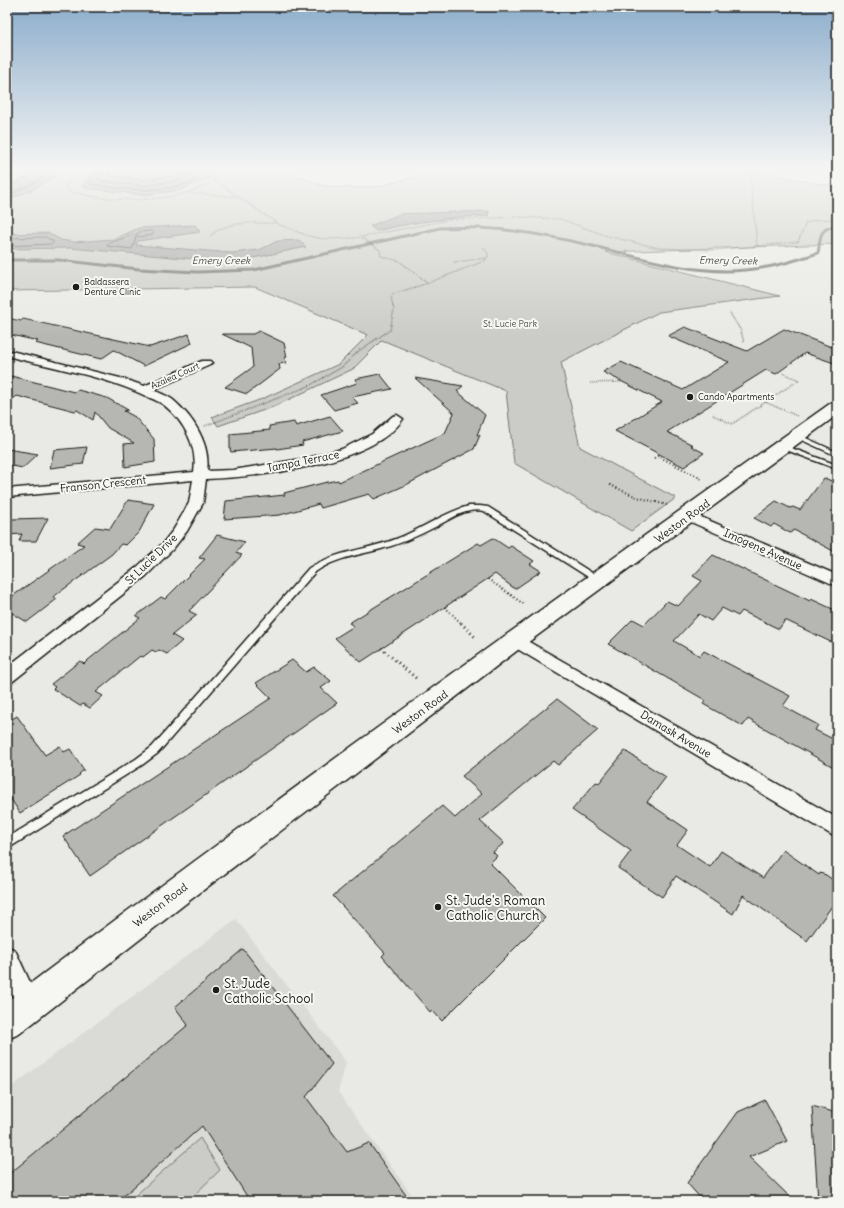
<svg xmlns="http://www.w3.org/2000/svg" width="844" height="1208" font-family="Delius,sans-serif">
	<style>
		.built { fill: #dadad6 }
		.green { fill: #cbcbc7; stroke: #747472 }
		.water { fill: #a3a3a1; stroke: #6d6d6c }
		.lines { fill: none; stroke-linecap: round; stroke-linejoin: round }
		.shore { stroke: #525251; stroke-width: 1 }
		.stream { stroke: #6d6d6c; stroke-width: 3 }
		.building { fill: #b6b6b3; stroke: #1c1c1c }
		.lane-casing { stroke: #1c1c1c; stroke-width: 3 }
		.street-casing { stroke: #1c1c1c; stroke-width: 3 }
		.secondary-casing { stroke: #1c1c1c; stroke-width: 3 }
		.path-far2 { stroke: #1c1c1c; stroke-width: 1.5; stroke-dasharray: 0.5 1.5; stroke-linecap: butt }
		.path-far1 { stroke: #1c1c1c; stroke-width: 2; stroke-dasharray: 1 2.5; stroke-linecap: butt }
		.path { stroke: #1c1c1c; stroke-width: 3; stroke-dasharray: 1 3.5; stroke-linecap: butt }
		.lane { fill: #f6f6f2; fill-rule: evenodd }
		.street { fill: #f6f6f2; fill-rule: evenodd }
		.secondary { fill: #f6f6f2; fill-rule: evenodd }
		.poi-dot { fill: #1c1c1c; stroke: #f6f6f2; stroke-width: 1.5 }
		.labels { text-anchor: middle; stroke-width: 4; stroke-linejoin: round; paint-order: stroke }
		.far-poi-label { font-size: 9px; fill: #1c1c1c; stroke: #f6f6f2; text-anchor: start }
		.far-park-label { font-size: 9px; fill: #51514f; stroke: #f6f6f2 }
		.far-street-label { font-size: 9px; fill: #1c1c1c; stroke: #f6f6f2 }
		.far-water-label { font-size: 10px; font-style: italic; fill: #525251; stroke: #f6f6f2 }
		.street-label { font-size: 11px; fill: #1c1c1c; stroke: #f6f6f2 }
		.near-poi-label { font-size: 13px; fill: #1c1c1c; stroke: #f6f6f2; text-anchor: start }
	</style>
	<rect width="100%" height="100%" fill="#e9e9e5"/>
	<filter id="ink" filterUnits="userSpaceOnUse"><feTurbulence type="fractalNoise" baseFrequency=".025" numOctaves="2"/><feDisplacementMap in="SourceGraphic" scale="8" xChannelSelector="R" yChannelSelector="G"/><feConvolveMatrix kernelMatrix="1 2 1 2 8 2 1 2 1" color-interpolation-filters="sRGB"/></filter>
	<g filter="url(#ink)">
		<path class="built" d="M236,919L346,1062L338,1092L416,1201H7V1090Z"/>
		<path class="green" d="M7,168H280L323,186L353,188L381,186L447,168H746L824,185H837V244L605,252L780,296L659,312L561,362L580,447L676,498L631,531L514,463L506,391L382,340L353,369L273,407L218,426L212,417L262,399L339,364L368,335L255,287L7,291Z
			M200,1138L220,1170L193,1196L192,1201H129Z"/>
		<path class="water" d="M33,168L57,169L55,176L32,190L7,200V186L30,175Z
			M95,168H183L209,178L180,190L144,195L86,188L82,186Z
			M489,211L488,216C450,217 413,222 376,231L370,226L400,214Z
			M195,225L200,232L138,241L136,245L232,253L259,250L278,241L299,240L306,247L239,261L228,262L70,248L7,249V234L48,233L61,240L74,242L114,239L139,228Z"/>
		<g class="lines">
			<path class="shore" d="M98,168L90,182L91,184C126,190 160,194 194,181V178L184,173L182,168
				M103,168L99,178L100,181L144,186L181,180L182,178L177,168
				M109,168L110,176L144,180L171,176V168
				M7,196L40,180L53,168
				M152,231L154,233L152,235L138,237L136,235L140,232Z
				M133,235L136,237L132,249L107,246L108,244Z
				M7,238L46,237L54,242L52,244L7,246"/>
			<path class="stream" d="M7,260H58L139,269L197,272L254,270L440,228C492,225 542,234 593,246C641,258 694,275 745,270C771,268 794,261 818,253C821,237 818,228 837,226"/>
		</g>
		<path class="building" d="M7,318L21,321L23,319L150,347L189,334L192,343L144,366L114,350L101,359L35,343L38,341L7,334Z
			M685,327L747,351L784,329L837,349V364L805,353L776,374L766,370L667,432L693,445L691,446L704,453L684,467L615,431L662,402L603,372L621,362L683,390L729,362L668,336Z
			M259,331L284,343L287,357H285L286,363L279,364L280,369L247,394L225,387L253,367L251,348L222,334H253Z
			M380,374L392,389L352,397L358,403L334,410L321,395L357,383L355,379Z
			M7,375L74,392L78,390L107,398L128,410L124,411L135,417L154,439L155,462L125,467L124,444L134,443L108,428L95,412L93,420L77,410L75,411L17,396L7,403Z
			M415,378L463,386L457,391L485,415L477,435H480L474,449L406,485L374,499L369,494L321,508L319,504L280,515L224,519L226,501L285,495L284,493L323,483L338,480L339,482L445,433L454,413Z
			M330,416L343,431L302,442L303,445L277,449V448L231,452L230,449V434L270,430L269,426L294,422L296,426Z
			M87,447L83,464L50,468L54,450Z
			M7,449L38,454L23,468L7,465Z
			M824,478L837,483V553L794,530L790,533L774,524L771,527L754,518L776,501L790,508L793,507L800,510Z
			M128,500L154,504L139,532L126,545L121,544L112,554L53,597L57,599L27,622L7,610V600L84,545L77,543L95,527L110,529Z
			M48,518L36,541H19L22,534L7,535V528L12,519Z
			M217,535L245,542L236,553L242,555L189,611L197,615L172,635L182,641L167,654L159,650L156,652L152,650L143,657L140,656L96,692L103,696L90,708L83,704L80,706L53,689L55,687L51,684L80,661L84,664L87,661L140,618L136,616L161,597L165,599L205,559L199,558Z
			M493,538L508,548L511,546L534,561L530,564L541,571L515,589L495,574L361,662L335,638L354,626L349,623L478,543L481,545Z
			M713,555L810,601L811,599L837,611V645L785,620L779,629L742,611L738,616L722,608L711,621L699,614L674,641L700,656L704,651L790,696L783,706L818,725L815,730L837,741V769L748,719L743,726L703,704L705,700L608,644L633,619L644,625L667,601L678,606L702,581L693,576Z
			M292,660L306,672L314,667L331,681L321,688L337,703L90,876L63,836L271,698L256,683Z
			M557,699L598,730L558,765L553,761L480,821L504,843L493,852L497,856L490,863L545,918L442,1021L432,1010L430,1012L382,956L385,953L333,896L442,806L455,818L482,794L462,776Z
			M17,716L45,755L60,746L64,752L70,749L84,770L79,774L80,775L20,813L7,793V722Z
			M625,751L666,777L647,802L688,830L677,845L710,867L721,851L763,878L783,850L819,875L820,873L826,875L837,883V899L807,941L743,895L733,914L676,876L662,897L618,868L631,851L572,810L596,782L599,783Z
			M243,949L332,1064L306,1097L347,1152L369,1143L410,1201H250L202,1126L118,1201H7V1176L188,1025L175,1007Z
			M765,1100L787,1141L749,1157L794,1201H703L687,1183L738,1112Z
			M812,1106L837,1113V1201H818Z"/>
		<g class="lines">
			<g class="lane-casing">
				<path id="lane" d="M797,434L837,452V456L795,437L794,436Z
					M783,445L837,465V469L781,448V446Z
					M469,506H480L488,507L603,580L602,582H596L484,511C466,507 451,519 435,527C418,536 400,544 381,549C358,555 335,558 315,572L158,753L142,765L7,849V838L136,759L152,747L309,568C336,551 367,550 396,539C420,530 445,512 469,506Z"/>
			</g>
			<g class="street-casing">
				<path id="street" d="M7,350L124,379L144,386L202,361H210L212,363L210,365L153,390C160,393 168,396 173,400C193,417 211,444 207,471L233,470L308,458L342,449L372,434L393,416L397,415L403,419C372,465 258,477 206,479L203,503L187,531L173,549L146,576L13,681L7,683V667L136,568L163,543L174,529L189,503L193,480L7,497V489L194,472C198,447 184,421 164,405C160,402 153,399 148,397C106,376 53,368 7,356Z
					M689,512L837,575V586L684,519L682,516L684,513Z
					M515,634L837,818V838L509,644L507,640L509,636Z
					M7,946L15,950L41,1006L37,1014L29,1018L21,1014L7,984Z"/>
			</g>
			<g class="secondary-casing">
				<path id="secondary" d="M837,402V415L523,646L185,904L19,1034L7,1039V1001C278,797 554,600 831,403Z"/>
			</g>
			<path class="path-far2" d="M78,168L66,186L68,191C105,201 149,203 186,193C197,190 207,184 217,179
				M197,168L278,224L308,236L324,239L355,238L448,220L518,217L560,219L607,236L659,248L715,250L798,242L806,223L815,220L837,219
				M189,193L239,197
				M209,237C229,219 251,224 277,223
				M757,247L751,182V173L760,168
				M454,262L486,258
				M428,283L484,261L488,257V253L483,247
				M730,313L741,331L744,342
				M590,383L621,382
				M765,402L797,416
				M713,415L732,424L799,380L782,373
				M205,426L309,386L342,367L360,350L390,330L394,310L391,298L393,294L428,283L399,261L381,256L380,250L362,238"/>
			<path class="path-far1" d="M654,458L658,456L702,479
				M610,485L637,497L667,505
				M488,579L525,605
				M445,607L462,624"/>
			<path class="path" d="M461,623L476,638
				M381,648L418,680"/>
			<use href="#lane" class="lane"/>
			<use href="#street" class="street"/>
			<use href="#secondary" class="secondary"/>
		</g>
	</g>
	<linearGradient id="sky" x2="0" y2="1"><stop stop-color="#8cadcc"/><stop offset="0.5" stop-color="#f5f5f3"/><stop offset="1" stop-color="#f5f5f3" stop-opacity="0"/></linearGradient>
	<rect width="844" height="337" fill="url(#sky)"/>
	<g class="poi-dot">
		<circle cx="76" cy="287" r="4"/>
		<circle cx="690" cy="397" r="4"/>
		<circle cx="438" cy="907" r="4"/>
		<circle cx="216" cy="990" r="4"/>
	</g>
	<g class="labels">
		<g class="far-poi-label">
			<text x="84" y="285">Baldassera<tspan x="84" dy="10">Denture Clinic</tspan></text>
			<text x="698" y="400">Cando Apartments</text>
		</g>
		<g class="far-park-label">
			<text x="510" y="327">St. Lucie Park</text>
		</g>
		<g class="far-street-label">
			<text transform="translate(175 376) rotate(-24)" y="3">Azalea Court</text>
		</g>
		<g class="far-water-label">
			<text x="221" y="264">Emery Creek</text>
			<text transform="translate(728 260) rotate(1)" y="4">Emery Creek</text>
		</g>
		<g class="street-label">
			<text transform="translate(303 461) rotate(-11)" y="4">Tampa Terrace</text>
			<text transform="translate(103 484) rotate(-6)" y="4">Franson Crescent</text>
			<text transform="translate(682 521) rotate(-36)" y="4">Weston Road</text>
			<text transform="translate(763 549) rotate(24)" y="4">Imogene Avenue</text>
			<text transform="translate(151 559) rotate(-44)" y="4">St Lucie Drive</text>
			<text transform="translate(420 712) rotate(-36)" y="4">Weston Road</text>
			<text transform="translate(676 734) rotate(31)" y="4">Damask Avenue</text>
			<text transform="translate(160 905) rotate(-37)" y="4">Weston Road</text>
		</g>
		<g class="near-poi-label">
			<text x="446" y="905">St. Jude's Roman<tspan x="446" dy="15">Catholic Church</tspan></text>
			<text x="224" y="988">St. Jude<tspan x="224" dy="15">Catholic School</tspan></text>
		</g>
	</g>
	<rect width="844" height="1208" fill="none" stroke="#f6f6f2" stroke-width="24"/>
	<rect x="12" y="12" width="820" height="1184" fill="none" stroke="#1c1c1c" stroke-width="1.5" filter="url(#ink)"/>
</svg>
